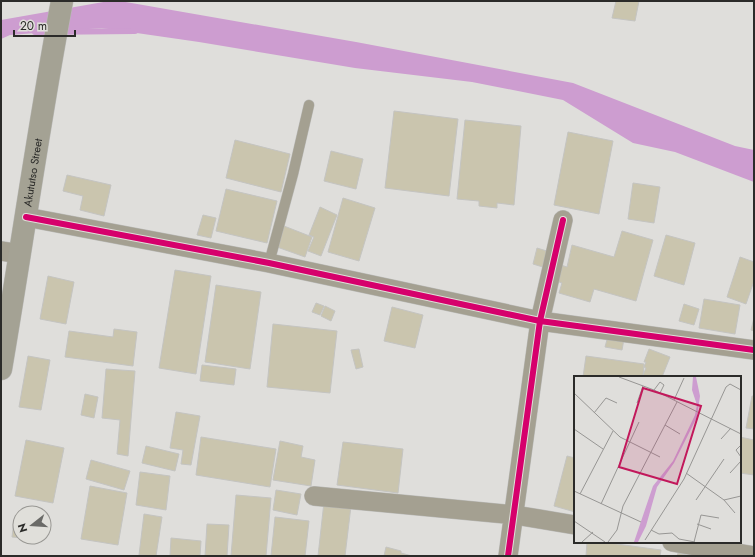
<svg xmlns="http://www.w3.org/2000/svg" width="755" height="557" font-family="Jost,sans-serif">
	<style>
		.water { fill: #cd9dd0 }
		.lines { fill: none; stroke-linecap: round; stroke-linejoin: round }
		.stream { stroke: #cd9dd0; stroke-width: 6 }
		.building { fill: #cac5ae; stroke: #c4c4c1 }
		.service-casing { stroke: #babab8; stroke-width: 11 }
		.minor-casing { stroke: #babab8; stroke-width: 20 }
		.secondary-casing { stroke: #babab8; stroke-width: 23 }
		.service { stroke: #a4a091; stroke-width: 10 }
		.minor { stroke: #a4a091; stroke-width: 19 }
		.secondary { stroke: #a4a294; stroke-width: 22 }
		.cycleway-casing { stroke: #e0dfda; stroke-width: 8 }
		.cycleway { stroke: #d6006c; stroke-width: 6 }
		.labels { text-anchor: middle; stroke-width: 3; stroke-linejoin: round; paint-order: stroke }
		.street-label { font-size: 11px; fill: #2b2b29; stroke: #e0dfda }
		.inset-road { fill: none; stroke: #979694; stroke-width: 1 }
		.view { fill: #c2185b; fill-opacity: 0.15; stroke: #c2185b; stroke-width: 2 }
		.inset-edge { fill: none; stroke: #2b2b29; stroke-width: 2 }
	</style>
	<rect width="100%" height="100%" fill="#dfdedb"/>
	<path class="water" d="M109,1H120L356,42L573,83L735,146L754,150V182L675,152L633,143L563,100L472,82L355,68L199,42L102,28L10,35L1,39V20Z"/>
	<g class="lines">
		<path class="stream" d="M35,32L135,31"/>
	</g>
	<path class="building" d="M616,1H639L635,21L612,18Z
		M394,111L458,119L449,196L385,188Z
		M465,120L521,126L514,205L497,203V208L479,206V201L457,199Z
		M568,132L613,141L599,214L554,205Z
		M235,140L290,154L281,192L226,178Z
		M331,151L363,159L356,189L324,181Z
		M67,175L111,185L104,216L80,210L83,196L63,191Z
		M633,183L660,187L654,223L628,219Z
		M226,189L277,201L267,243L216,231Z
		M343,198L375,208L359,261L328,252Z
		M320,207L337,215L321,256L308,251L314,237L309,235Z
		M203,215L216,218L211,238L197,235Z
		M284,226L312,237L305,257L277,247Z
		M622,231L653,240L636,301L594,289L590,302L559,293L562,283L554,280L558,264L567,267L572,245L614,257Z
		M666,235L695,243L684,285L654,276Z
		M537,248L550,252L546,268L533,264Z
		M740,257L754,262V281L746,304L727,297Z
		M175,270L211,276L196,374L159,368Z
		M48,276L74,282L66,324L40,319Z
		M216,285L261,292L250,369L205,362Z
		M704,299L740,305L735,334L699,328Z
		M316,303L324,306L320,315L312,312Z
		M684,304L699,309L694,325L679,321Z
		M325,306L335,311L331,321L321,316Z
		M392,307L423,315L415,348L384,341Z
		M754,318V331L751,330Z
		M273,324L337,331L330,393L267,387Z
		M114,329L137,332L133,366L65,357L69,331L113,337Z
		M608,336L624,339L622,350L605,347Z
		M359,349L363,367L356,369L351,350Z
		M649,349L670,357L662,377H648L643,375L646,368L644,367L646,362H644Z
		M28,356L50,360L41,410L19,407Z
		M586,356L644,364L643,377H583Z
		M202,365L236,369L234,385L200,381Z
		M106,369L135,371L128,456L117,454L120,420L102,418Z
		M85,394L98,397L94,418L81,415Z
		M752,396H754V429L746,428Z
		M176,412L200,416L191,465L181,464L183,450L170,448Z
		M201,437L276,449L270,487L196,475Z
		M740,437L754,440V475L740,473Z
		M26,440L64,448L53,503L15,496Z
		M280,441L303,446L301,457L315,460L311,486L273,480Z
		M343,442L403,449L398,493L337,485Z
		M146,446L179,454L175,471L142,463Z
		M567,456L575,458V512L554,506Z
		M91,460L130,471L124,490L86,479Z
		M140,472L170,476L166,510L136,505Z
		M90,486L127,493L118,545L81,539Z
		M276,490L301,494L297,515L273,510Z
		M236,495L271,498L266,556H231Z
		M324,502L351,506L345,556H318Z
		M144,514L162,517L156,556L139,555Z
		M275,517L309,521L305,556H271Z
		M14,521L20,522V537H32V539L12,537Z
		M207,524L229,525L227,556H205Z
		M171,538L201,541L200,556H170Z
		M587,542H602L661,550L660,556H586Z
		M386,547L401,551V553L412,556H384Z
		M678,553L691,556H677Z"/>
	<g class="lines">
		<g class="service-casing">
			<path id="service" d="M269,263L293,174L309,105"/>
		</g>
		<g class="minor-casing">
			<path id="minor" d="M26,217L269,263L540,321L754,350
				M1,251L20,254
				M314,496L515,515L575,525
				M672,542L754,556
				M508,556L540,321L563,220"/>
		</g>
		<g class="secondary-casing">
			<g id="secondary">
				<path id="s1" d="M1,369C22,246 39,123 62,1"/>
			</g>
		</g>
		<use href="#service" class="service"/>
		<use href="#minor" class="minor"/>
		<use href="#secondary" class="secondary"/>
		<g class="cycleway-casing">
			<path id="cycleway" d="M26,217L269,263L540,321L754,350
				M508,556L540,321L563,220"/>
		</g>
		<use href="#cycleway" class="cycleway"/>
	</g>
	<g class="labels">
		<g class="street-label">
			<text dy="4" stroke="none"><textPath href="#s1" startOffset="199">Akututso Street</textPath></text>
		</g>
	</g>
	<g transform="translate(574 376)">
		<rect width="167" height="167" fill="#dfdedb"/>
		<path d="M119,1H122L126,20L123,41L100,87L83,111L72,150L64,166H60L79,110L99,85L121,39L123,29L118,14Z" fill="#cd9dd0"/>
		<path class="inset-road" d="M45,1L80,14L167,58M80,14L86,6L90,9L86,17M0,17L46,61L86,81M100,24L110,2M63,27L69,10M20,37L32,22L43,27M91,49L106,58M0,53L29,73M147,63L157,52M167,69L162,74L167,81M112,97L150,124L167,120M156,97L167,85M0,115L67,146M6,118L39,55M122,124L150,83M150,124L161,137M27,128L65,46M0,145L31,166M123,148L137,153M77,154L85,158L98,157L105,163L121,166M71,164L110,103L152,11L156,8L167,14M8,166L19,156M34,166L43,154L49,130L103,26M120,166L127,139L145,142"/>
		<path class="view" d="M69,12L127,30L103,108L45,91Z"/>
		<rect width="167" height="167" class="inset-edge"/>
	</g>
	<rect width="755" height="557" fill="none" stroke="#2b2b29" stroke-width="4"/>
	<g transform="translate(32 525) rotate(253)"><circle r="19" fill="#e0dfda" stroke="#989793"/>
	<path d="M0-3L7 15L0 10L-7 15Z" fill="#6a6a67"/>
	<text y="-6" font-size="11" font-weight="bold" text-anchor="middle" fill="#2b2b29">N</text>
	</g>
	<path d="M14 30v6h61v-6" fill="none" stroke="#2b2b29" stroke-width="2"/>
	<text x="20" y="30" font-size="12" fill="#2b2b29" stroke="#e0dfda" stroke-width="3" paint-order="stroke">20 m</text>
</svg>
